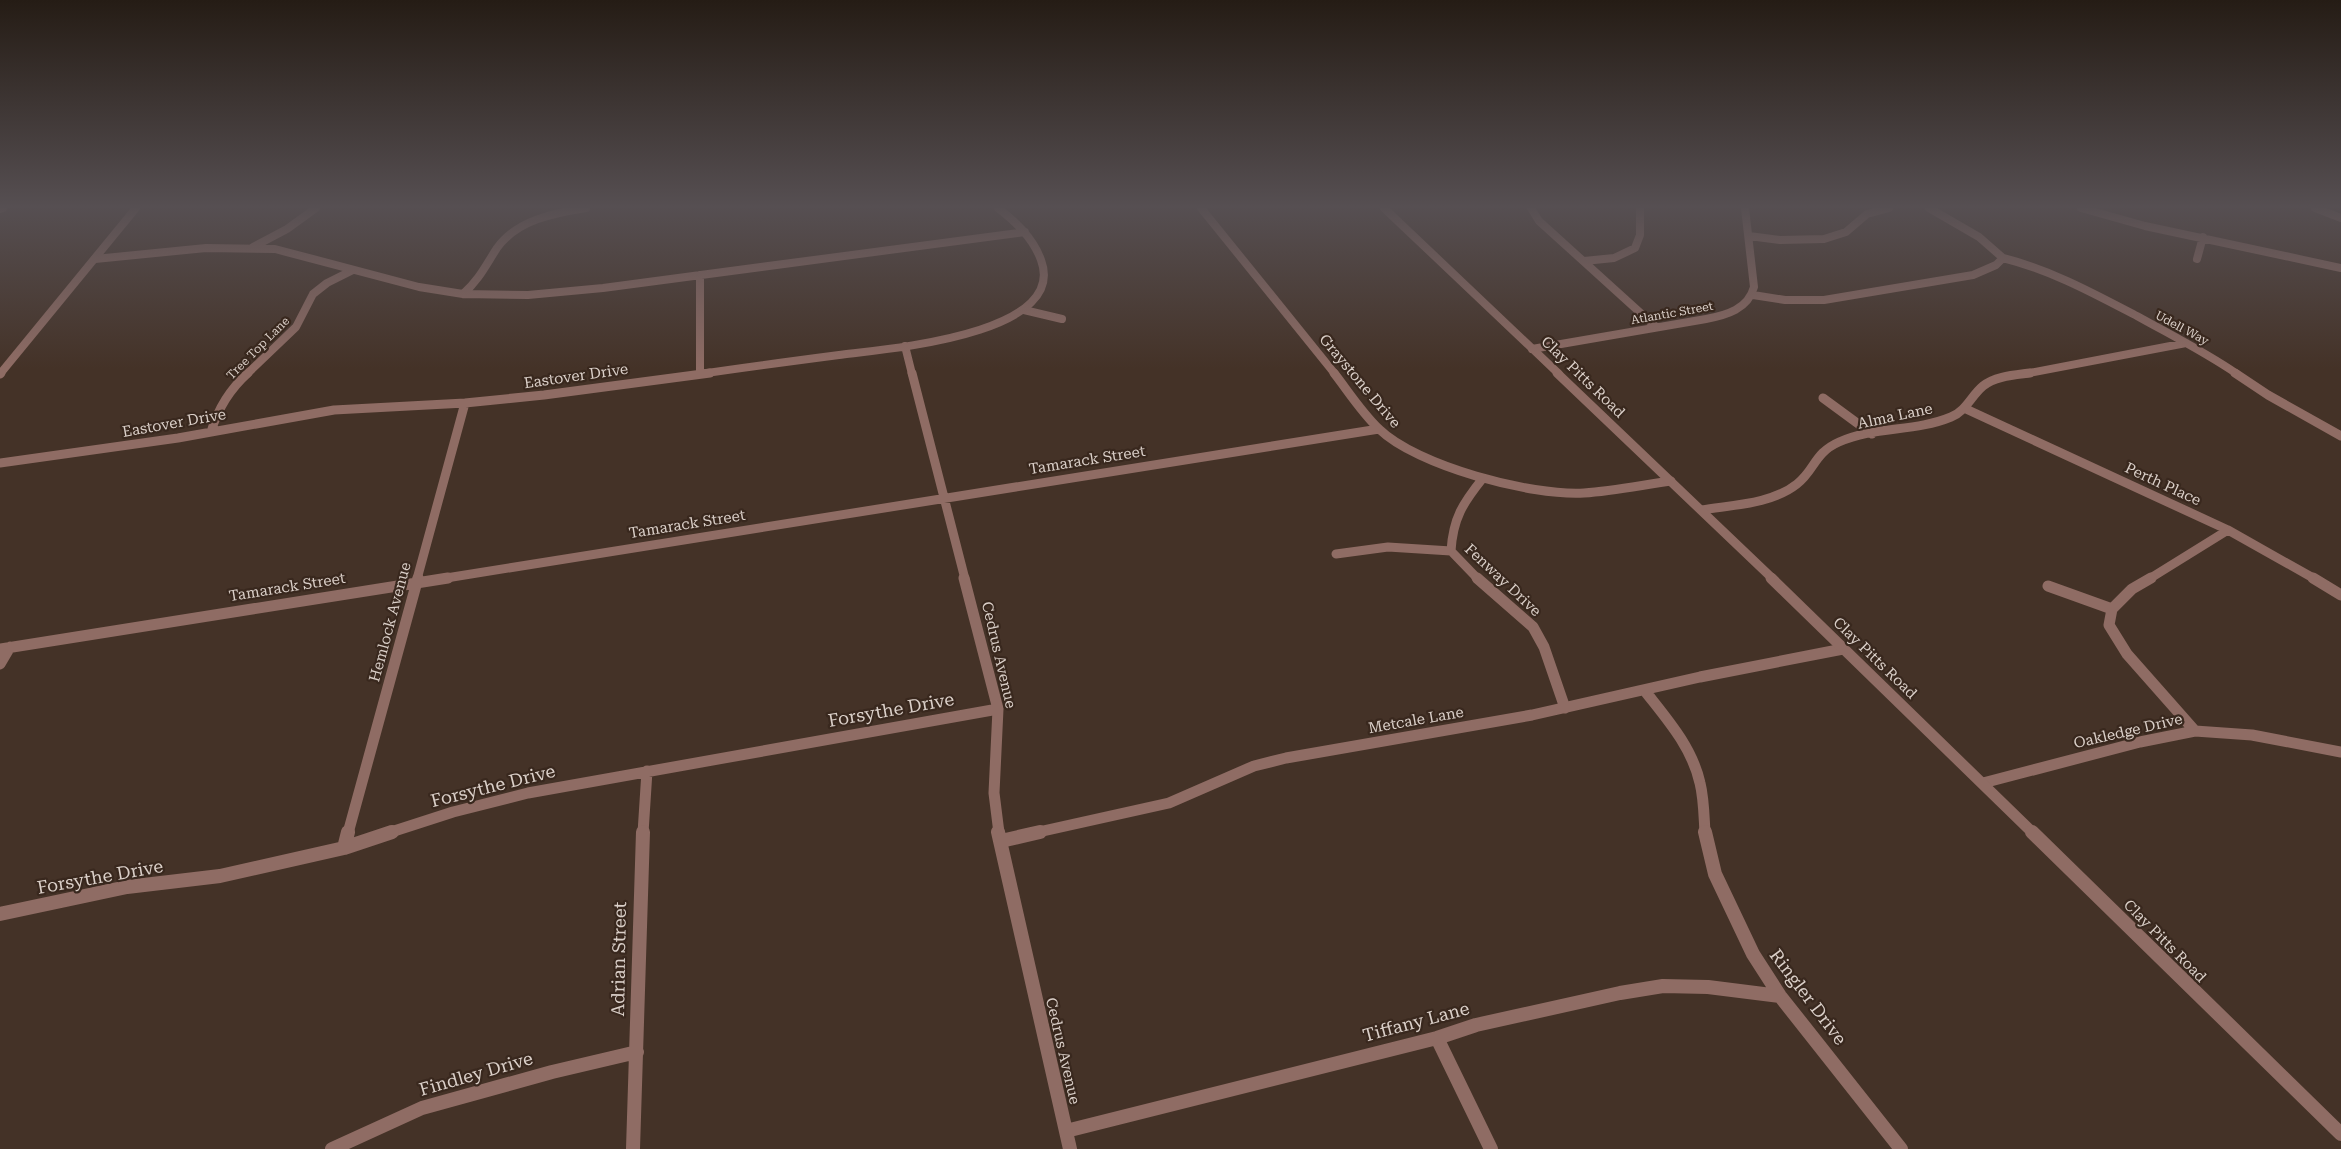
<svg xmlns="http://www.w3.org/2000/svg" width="2341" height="1149" font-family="'Roboto Serif',serif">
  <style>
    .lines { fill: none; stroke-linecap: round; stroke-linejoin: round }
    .minor-far3 { stroke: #8f6c64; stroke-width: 8 }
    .minor-far2 { stroke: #8f6c64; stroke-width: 9 }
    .minor-far1 { stroke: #8f6c64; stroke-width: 11 }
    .minor { stroke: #8f6c64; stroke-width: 14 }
    .tertiary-far3 { stroke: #8f6c64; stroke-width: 8 }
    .tertiary-far2 { stroke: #8f6c64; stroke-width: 9 }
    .tertiary-far1 { stroke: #8f6c64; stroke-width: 11 }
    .tertiary { stroke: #8f6c64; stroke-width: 14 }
    .labels { text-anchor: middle; stroke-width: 4.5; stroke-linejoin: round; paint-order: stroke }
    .far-street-label { font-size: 12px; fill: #dacfc8; stroke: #39281e }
    .street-label { font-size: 15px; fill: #dacfc8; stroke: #39281e }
    .near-street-label { font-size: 18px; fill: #dacfc8; stroke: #39281e }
  </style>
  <rect width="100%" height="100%" fill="#443227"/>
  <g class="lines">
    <path class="minor-far3" d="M1201,208L1335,374
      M1531,208L1539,221L1656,327
      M2081,208L2145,226L2341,268
      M2315,208L2341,218
      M0,209L3,208
      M1749,236L1780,240L1824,239L1846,232L1867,214L1889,208
      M253,247L287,229L316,208
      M2003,258C2051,270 2093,293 2137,316C2171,335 2205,352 2237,374
      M95,259L206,248L275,249L419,287L463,294L528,295L603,288L1025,232
      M2197,259L2203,237
      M1584,261L1614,258L1635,248L1640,235V208
      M700,275V373
      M463,294C479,280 486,265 497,248C517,220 554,213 586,208
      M1753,295L1785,300H1824L1973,275L1996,265L2003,258L1979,237L1929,208
      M1024,310L1062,319
      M905,346L912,374
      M1532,349L1706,319C1727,315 1748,309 1754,287L1745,208
      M247,374L296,327L313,294L327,283L353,270
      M700,374C747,367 793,361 839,355C885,349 1069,335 1041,260C1033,238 1016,222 998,208
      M2024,374L2186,343"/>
    <path class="minor-far2" d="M912,373L965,579
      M1334,373C1348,391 1362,413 1379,429C1417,466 1531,496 1584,493C1613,491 1642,485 1671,481
      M2235,373L2268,395L2341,436
      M1823,398L1872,434
      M1966,409L2228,530L2315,579
      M211,432C218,408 229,390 248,373
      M0,463L178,438L334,410L465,403L544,395L710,373
      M1702,510C1732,505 1772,504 1797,484C1815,470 1814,453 1839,442C1874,426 1915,432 1951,417C1966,411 1971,396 1983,386C1995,376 2015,375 2030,373
      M1336,554L1388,547L1451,551
      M417,579L465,403
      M440,579L1379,429
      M1478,579L1451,551C1453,518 1463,503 1483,478
      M2149,579L2228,530"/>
    <path class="minor-far1" d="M964,578L998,709L994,793L999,833
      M1477,578L1533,627L1544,647L1565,708
      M2151,578L2132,589L2112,609L2109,625L2127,654L2195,731
      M2313,578L2341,595
      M2048,586L2112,609
      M0,649L448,578
      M0,664L10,647
      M1645,691C1667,719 1692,747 1700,783C1704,799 1704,817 1705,833
      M1983,783L2140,742L2195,731L2252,735L2341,752
      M348,833L418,578
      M388,833L453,812L528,793L998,709
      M643,833L647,771
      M1034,833L1169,803L1254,766L1286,758L1532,715L1700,677L1843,649"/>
    <path class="minor" d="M998,832L1070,1149
      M1705,832L1715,874L1753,954L1780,996L1901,1149
      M1001,841L1040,832
      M344,848L348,832
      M0,914L127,887L220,876L344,848L392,832
      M1437,1038L1491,1149
      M1066,1131L1437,1038L1476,1025L1620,993L1663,986L1708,987L1780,996
      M332,1149L422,1108L552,1072L637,1052
      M633,1149L643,832"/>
    <path class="tertiary-far3" d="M1384,208L1559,374
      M0,374L136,208"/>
    <path class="tertiary-far2" d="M1557,373L1773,579
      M0,374L1,373"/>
    <path class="tertiary-far1" d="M1771,578L2033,833"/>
    <path class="tertiary" d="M2032,832L2341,1134"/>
  </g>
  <linearGradient id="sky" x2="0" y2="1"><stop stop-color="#251c15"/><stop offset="0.56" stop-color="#564f52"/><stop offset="1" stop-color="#564f52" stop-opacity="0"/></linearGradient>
  <rect width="2341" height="369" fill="url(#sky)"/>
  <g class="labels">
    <g class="far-street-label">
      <text transform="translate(1672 313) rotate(-10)" y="4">Atlantic Street</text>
      <text transform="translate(2182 328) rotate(28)" y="4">Udell Way</text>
      <text transform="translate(258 348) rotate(-45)" y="4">Tree Top Lane</text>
    </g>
    <g class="street-label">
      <text transform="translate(576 376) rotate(-8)" y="5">Eastover Drive</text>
      <text transform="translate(1583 377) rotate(44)" y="5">Clay Pitts Road</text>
      <text transform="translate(1360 381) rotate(50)" y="5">Graystone Drive</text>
      <text transform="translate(1895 416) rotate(-12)" y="5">Alma Lane</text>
      <text transform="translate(174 423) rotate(-10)" y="5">Eastover Drive</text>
      <text transform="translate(1087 460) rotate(-9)" y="5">Tamarack Street</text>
      <text transform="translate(2163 484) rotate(25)" y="5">Perth Place</text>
      <text transform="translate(687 524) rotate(-9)" y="5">Tamarack Street</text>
      <text transform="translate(1503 580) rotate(43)" y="5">Fenway Drive</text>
      <text transform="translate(287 587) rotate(-9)" y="5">Tamarack Street</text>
      <text transform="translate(390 622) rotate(-75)" y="5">Hemlock Avenue</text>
      <text transform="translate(999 655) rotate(77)" y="5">Cedrus Avenue</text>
      <text transform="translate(1875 658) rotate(44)" y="5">Clay Pitts Road</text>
      <text transform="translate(1416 720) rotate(-10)" y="5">Metcale Lane</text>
      <text transform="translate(2128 731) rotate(-13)" y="5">Oakledge Drive</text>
      <text transform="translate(2165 941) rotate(45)" y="5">Clay Pitts Road</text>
      <text transform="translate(1063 1051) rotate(77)" y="5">Cedrus Avenue</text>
    </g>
    <g class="near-street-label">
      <text transform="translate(891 710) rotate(-10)" y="6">Forsythe Drive</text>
      <text transform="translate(493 786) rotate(-14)" y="6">Forsythe Drive</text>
      <text transform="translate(100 877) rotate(-10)" y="6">Forsythe Drive</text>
      <text transform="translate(619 959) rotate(-89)" y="6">Adrian Street</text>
      <text transform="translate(1808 997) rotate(53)" y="6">Ringler Drive</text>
      <text transform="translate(1416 1022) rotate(-15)" y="6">Tiffany Lane</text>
      <text transform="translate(476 1074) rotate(-16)" y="6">Findley Drive</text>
    </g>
  </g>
</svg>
